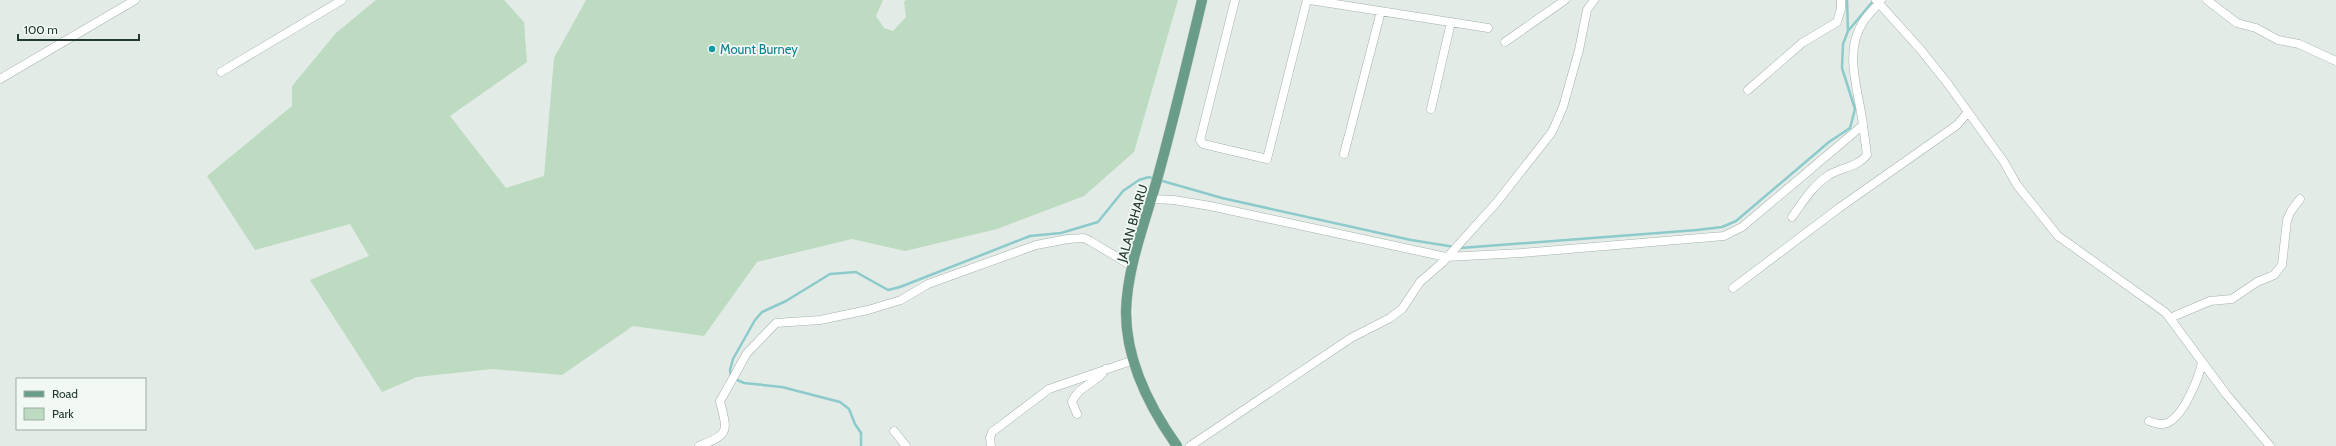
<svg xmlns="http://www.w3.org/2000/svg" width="2336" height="446" font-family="Cabin,sans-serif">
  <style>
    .green { fill: #bcdbc0 }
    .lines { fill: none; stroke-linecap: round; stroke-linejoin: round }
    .stream { stroke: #8dcacc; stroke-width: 2.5 }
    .minor-casing { stroke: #a5b2ac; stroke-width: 9 }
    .major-casing { stroke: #c1c8c5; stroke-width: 11 }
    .minor { stroke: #fff; stroke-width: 8 }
    .major { stroke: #699d89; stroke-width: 10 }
    .culture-dot { fill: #0f9aa8; stroke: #f2f8f4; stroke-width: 1.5 }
    .labels { text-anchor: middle; stroke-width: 3.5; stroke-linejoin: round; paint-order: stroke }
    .culture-label { font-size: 13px; fill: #0d838f; stroke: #f2f8f4; text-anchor: start }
    .street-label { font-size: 13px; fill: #233a31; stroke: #f2f8f4 }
  </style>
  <rect width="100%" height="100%" fill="#e2ebe6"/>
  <path class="green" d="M376,0H504L524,22L527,62L450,116L506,188L544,176L554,58L586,0H883L876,16L884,28L893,31L906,17L904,2L906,0H1178L1134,152L1084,196L997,229L905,251L852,239L757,262L704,336L633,326L562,375L492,369L417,377L382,392L310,280L369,256L350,224L255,250L207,176L292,106V86L336,33Z"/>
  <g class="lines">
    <path class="stream" d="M1847,0L1848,31
      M1159,180L1222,198L1411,240L1455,247
      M1460,248L1697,230L1722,227L1736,221L1829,142L1850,128L1855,109L1842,68L1843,44L1848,31L1874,0
      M731,376L730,370L733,359L755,320L762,312L786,301L830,274L856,272L888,290L900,287L1030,236L1061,233L1098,222L1123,191L1139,180L1149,177L1154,179
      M735,379L744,383L782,387L840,402L849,409L855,424L861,433V446"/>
    <defs>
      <path id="minor" d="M1235,0L1200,140L1203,144L1267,159L1307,0
        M1310,0L1488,28
        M1876,0L1921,50L1948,84L2004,162L2017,185L2058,236L2166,313L2226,394L2270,446
        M2207,0L2237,23L2256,28L2278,40L2299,44L2336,61
        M1505,42L1565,0
        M221,72L342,0
        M0,79L135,0
        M1748,90L1802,43L1837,22L1841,9V0
        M1431,109L1451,22
        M1344,154L1381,11
        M1152,199L1174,200L1210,206L1446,257L1522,253L1724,236L1742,227L1863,125C1859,91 1843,53 1863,22C1868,14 1876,7 1881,0
        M1792,217C1803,202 1813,185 1829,175C1843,167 1857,167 1867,155L1863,125
        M1733,288L1839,208L1957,125L1968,112
        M2170,318L2210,301L2232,299L2257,282L2274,275L2282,265L2287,220L2291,211L2300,199
        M1077,414L1072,402C1078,386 1097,383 1106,369
        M2149,421C2155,423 2161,426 2167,423C2183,417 2199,378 2202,362
        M894,431L906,446
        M699,446C731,434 727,431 720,401L723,396L747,353L776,323L820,320L868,310L901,300L928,284L1036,245L1068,239L1084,238L1090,241L1132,266
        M991,446L990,438L992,432L1049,389L1134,360
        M1190,446L1351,338L1390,318L1402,309L1420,282L1443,262L1497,202L1552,132L1563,107L1579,50L1587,10L1594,0"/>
      <path id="major" d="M1177,446C1150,408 1126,360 1126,312C1127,266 1146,220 1158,176C1174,118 1188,59 1202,0"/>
    </defs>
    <use href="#minor" class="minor-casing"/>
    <use href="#major" class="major-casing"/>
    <use href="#minor" class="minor"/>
    <use href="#major" class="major"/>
  </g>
  <circle class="culture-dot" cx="712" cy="49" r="4"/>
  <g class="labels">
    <g class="culture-label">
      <text x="720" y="54">Mount Burney</text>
    </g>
    <g class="street-label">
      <text transform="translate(1132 223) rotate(-74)" y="5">JALAN BHARU</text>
    </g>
  </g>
  <rect x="16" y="378" width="130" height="52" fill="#f2f8f4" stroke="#9faca6"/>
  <rect x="24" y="391" width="20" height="6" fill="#699d89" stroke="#9faca6"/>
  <text x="52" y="398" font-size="12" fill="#233a31">Road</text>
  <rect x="24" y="408" width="20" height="12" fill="#bcdbc0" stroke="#9faca6"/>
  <text x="52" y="418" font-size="12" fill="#233a31">Park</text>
  <path d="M18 34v6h121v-6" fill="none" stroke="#233a31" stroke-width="2"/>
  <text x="24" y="34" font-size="12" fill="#233a31" stroke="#f2f8f4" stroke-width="3" paint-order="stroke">100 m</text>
</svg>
